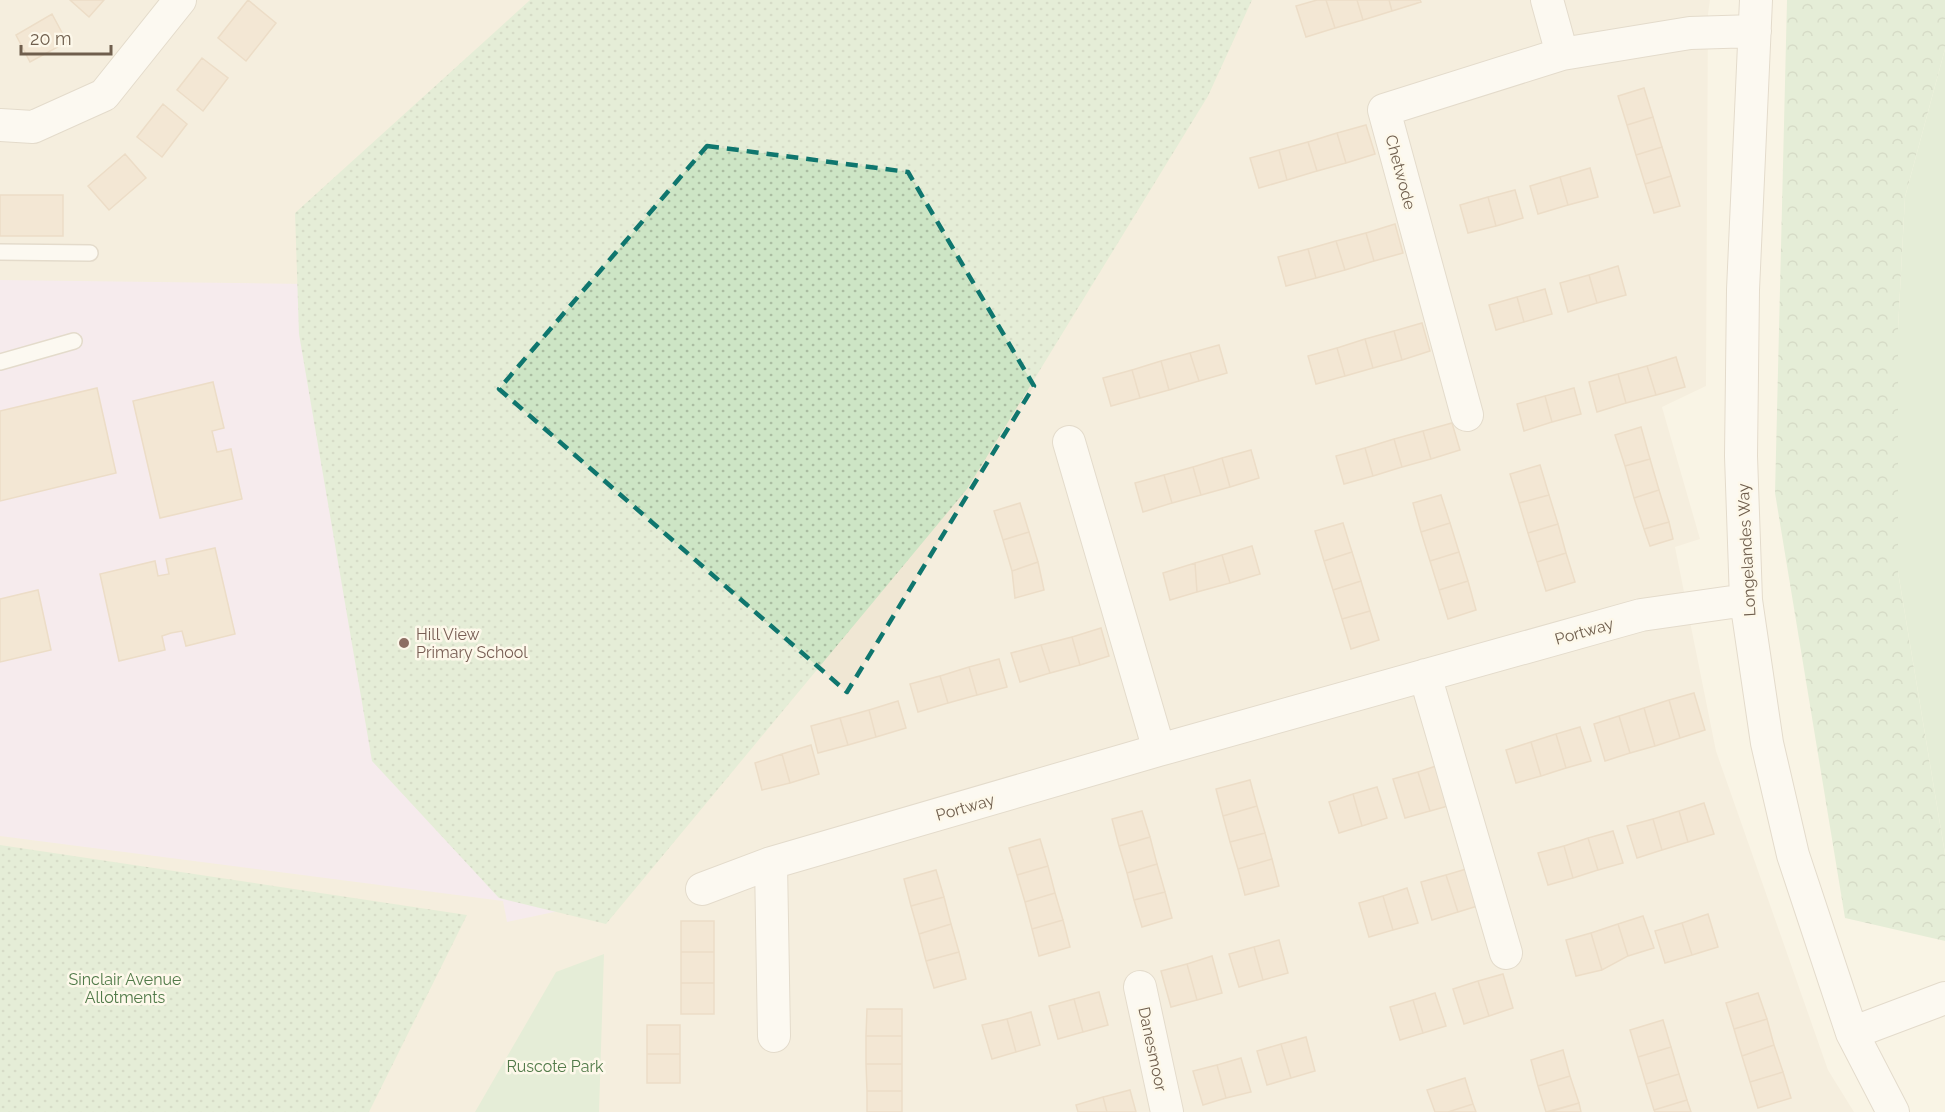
<svg xmlns="http://www.w3.org/2000/svg" width="1945" height="1112" font-family="Raleway,sans-serif">
  <style>
    .residential { fill: #f0e7d4 }
    .education { fill: #f1e1f6 }
    .grass { fill: url(#grass-dots) }
    .forest { fill: url(#forest-crowns) }
    .park { fill: #cde5c5 }
    .building { fill: #ecd7bf; stroke: #dcc0a2; stroke-width: 1.5 }
    .lines { fill: none; stroke-linecap: round; stroke-linejoin: round }
    .lane-casing { stroke: #c9bdac; stroke-width: 18 }
    .street-casing { stroke: #c9bdac; stroke-width: 34 }
    .lane { stroke: #fff; stroke-width: 15 }
    .street { stroke: #fff; stroke-width: 32 }
    .marked { fill: none; stroke: #0f766e; stroke-width: 4.5; stroke-dasharray: 12 8; stroke-linejoin: round }
    .education-dot { fill: #8d6e63; stroke: #fdf8ea; stroke-width: 2 }
    .labels { text-anchor: middle; stroke-width: 5; stroke-linejoin: round; paint-order: stroke }
    .street-label { font-size: 16px; fill: #6f5e4d; stroke: #fdf8ea }
    .education-label { font-size: 16px; fill: #785e54; stroke: #fdf8ea; text-anchor: start }
    .park-label { font-size: 16px; fill: #517a49; stroke: #fdf8ea }
  </style>
  <defs>
    <pattern id="grass-dots" width="8" height="8" patternUnits="userSpaceOnUse" patternTransform="scale(1.5)"><rect width="8" height="8" fill="#cde5c5"/><path d="M2 2h.1M6 6h.1" fill="none" stroke="#abbda2" stroke-width="1.8" stroke-linecap="round"/></pattern>
    <pattern id="forest-crowns" width="20" height="18" patternUnits="userSpaceOnUse" patternTransform="scale(1.5)"><rect width="20" height="18" fill="#cde5c5"/><path d="M2 6a3 3 0 1 1 6 0M12 15a3 3 0 1 1 6 0" fill="none" stroke="#abbda2"/></pattern>
  </defs>
  <rect width="100%" height="100%" fill="#f9f4e5"/>
  <path class="residential" d="M0,0H1710L1708,14L1706,386L1662,407L1700,539L1675,547L1716,751L1828,1070L1854,1112H0Z"/>
  <path class="education" d="M0,280L1065,294L573,908L507,922L503,901L0,836Z"/>
  <path class="grass" d="M530,0H1252L1208,96L967,489L606,924L499,898L372,761L299,334L295,213Z
    M0,845L467,915L369,1112H0Z"/>
  <path class="forest" d="M1787,0H1945V49L1905,197L1898,329V572L1945,854V941L1845,918L1775,493Z"/>
  <path class="park" d="M1945,49V854L1898,572V329L1905,197Z
    M604,954L599,1112H475L556,972Z"/>
  <path class="building" d="M70,0H104L89,17Z
    M248,0L276,23L246,61L218,38Z
    M1317,0H1326L1335,28L1306,37L1296,6Z
    M1326,0H1357L1363,20L1335,28Z
    M1357,0H1389L1392,11L1363,20Z
    M1389,0H1420L1421,2L1392,11Z
    M52,14L67,42L30,62L16,35Z
    M202,58L228,78L203,111L177,90Z
    M1644,88L1653,117L1627,125L1618,96Z
    M163,104L187,124L162,157L137,137Z
    M1653,117L1662,147L1636,155L1627,125Z
    M1366,125L1375,154L1346,163L1337,133Z
    M1337,133L1346,163L1317,171L1308,142Z
    M1308,142L1317,171L1287,180L1279,150Z
    M1662,147L1671,176L1645,184L1636,155Z
    M1279,150L1287,180L1259,188L1250,158Z
    M125,154L146,178L109,210L88,186Z
    M1590,168L1598,197L1568,205L1560,177Z
    M1671,176L1680,206L1654,213L1645,184Z
    M1560,177L1568,205L1538,214L1530,186Z
    M1515,190L1523,218L1496,226L1488,197Z
    M0,195H63V236H0Z
    M1488,197L1496,226L1468,233L1460,205Z
    M1395,224L1403,253L1374,261L1366,233Z
    M1366,233L1374,261L1345,270L1336,241Z
    M1336,241L1345,270L1316,278L1308,249Z
    M1308,249L1316,278L1286,286L1278,257Z
    M1618,266L1626,295L1597,303L1589,275Z
    M1589,275L1597,303L1568,312L1560,283Z
    M1545,289L1552,314L1524,322L1517,297Z
    M1517,297L1524,322L1496,330L1489,305Z
    M1422,323L1430,351L1402,360L1394,331Z
    M1394,331L1402,360L1373,368L1365,339Z
    M1365,339L1373,368L1345,376L1337,348Z
    M1219,345L1227,373L1199,381L1190,353Z
    M1337,348L1345,376L1316,384L1308,356Z
    M1190,353L1199,381L1169,390L1161,361Z
    M1676,357L1685,387L1656,395L1647,366Z
    M1161,361L1169,390L1140,398L1132,370Z
    M1647,366L1656,395L1626,403L1618,374Z
    M1132,370L1140,398L1111,406L1103,378Z
    M1618,374L1626,403L1597,412L1589,382Z
    M213,382L224,428L212,431L217,452L231,449L242,499L160,518L133,401Z
    M97,388L116,473L0,501V411Z
    M1574,388L1581,414L1552,422L1545,396Z
    M1545,396L1552,422L1524,431L1517,404Z
    M1452,423L1460,450L1431,459L1423,431Z
    M1641,427L1650,459L1625,466L1615,435Z
    M1423,431L1431,459L1402,467L1394,439Z
    M1394,439L1402,467L1373,476L1365,448Z
    M1365,448L1373,476L1344,484L1336,456Z
    M1251,450L1259,478L1230,487L1222,458Z
    M1222,458L1230,487L1201,495L1193,467Z
    M1650,459L1659,490L1634,498L1625,466Z
    M1540,465L1549,495L1519,503L1510,474Z
    M1193,467L1201,495L1172,503L1164,475Z
    M1164,475L1172,503L1143,512L1135,483Z
    M1659,490L1669,522L1644,529L1634,498Z
    M1441,495L1450,523L1421,532L1413,503Z
    M1549,495L1558,524L1528,533L1519,503Z
    M1020,503L1029,532L1003,540L994,511Z
    M1669,522L1673,539L1650,546L1644,529Z
    M1343,523L1352,552L1324,561L1315,531Z
    M1450,523L1459,552L1430,561L1421,532Z
    M1558,524L1566,553L1537,562L1528,533Z
    M1029,532L1038,562L1012,571L1003,540Z
    M1252,546L1260,574L1230,583L1222,555Z
    M215,548L235,634L186,646L182,631L171,633L162,636L165,650L119,661L100,574L155,561L158,576L169,574L166,559Z
    M1352,552L1361,581L1333,590L1324,561Z
    M1459,552L1468,581L1439,590L1430,561Z
    M1566,553L1575,582L1546,591L1537,562Z
    M1222,555L1230,583L1197,592L1195,563Z
    M1038,562L1044,590L1015,598L1012,571Z
    M1195,563L1197,592L1170,600L1163,573Z
    M1361,581L1370,611L1342,619L1333,590Z
    M1468,581L1476,610L1448,619L1439,590Z
    M38,590L51,650L0,662V599Z
    M1370,611L1379,640L1351,649L1342,619Z
    M1101,628L1109,656L1080,665L1072,637Z
    M1072,637L1080,665L1050,673L1041,645Z
    M1041,645L1050,673L1020,682L1011,653Z
    M999,659L1007,687L977,695L969,667Z
    M969,667L977,695L948,703L940,676Z
    M940,676L948,703L918,712L910,684Z
    M1694,693L1705,730L1680,738L1669,700Z
    M1669,700L1680,738L1655,746L1644,708Z
    M898,701L906,728L876,737L869,710Z
    M1644,708L1655,746L1630,753L1619,716Z
    M869,710L876,737L848,745L840,718Z
    M1619,716L1630,753L1605,761L1594,724Z
    M840,718L848,745L818,753L811,726Z
    M1580,727L1591,761L1566,768L1556,734Z
    M1556,734L1566,768L1541,776L1531,742Z
    M1531,742L1541,776L1516,783L1506,750Z
    M811,745L819,774L790,783L782,754Z
    M782,754L790,783L762,790L755,763Z
    M1442,764L1455,804L1430,811L1418,772Z
    M1418,772L1430,811L1405,818L1393,779Z
    M1250,780L1257,806L1223,816L1216,789Z
    M1377,787L1387,818L1362,826L1353,794Z
    M1353,794L1362,826L1339,833L1329,802Z
    M1704,803L1714,834L1688,842L1679,811Z
    M1257,806L1265,833L1230,842L1223,816Z
    M1142,811L1150,837L1119,846L1112,819Z
    M1679,811L1688,842L1662,850L1653,819Z
    M1653,819L1662,850L1637,858L1627,826Z
    M1613,831L1623,863L1598,870L1588,838Z
    M1265,833L1272,859L1238,869L1230,842Z
    M1150,837L1157,864L1127,873L1119,846Z
    M1588,838L1598,870L1573,878L1564,846Z
    M1040,839L1048,866L1017,875L1009,848Z
    M1564,846L1573,878L1548,885L1538,853Z
    M1272,859L1279,886L1245,895L1238,869Z
    M1157,864L1165,892L1134,900L1127,873Z
    M1048,866L1055,893L1025,902L1017,875Z
    M1473,867L1484,904L1458,912L1446,875Z
    M936,870L944,897L911,906L904,879Z
    M1446,875L1458,912L1432,920L1421,882Z
    M1407,888L1418,923L1393,930L1383,896Z
    M1165,892L1172,918L1142,927L1134,900Z
    M1055,893L1063,920L1032,929L1025,902Z
    M1383,896L1393,930L1369,937L1359,903Z
    M944,897L951,924L919,934L911,906Z
    M1708,914L1718,947L1692,955L1682,923Z
    M1643,916L1654,948L1628,956L1618,924Z
    M1063,920L1070,947L1039,956L1032,929Z
    M681,921H714V952H681Z
    M1682,923L1692,955L1665,963L1655,931Z
    M951,924L959,952L926,961L919,934Z
    M1618,924L1628,956L1602,970L1591,933Z
    M1591,933L1602,970L1576,976L1566,940Z
    M1279,940L1288,973L1263,980L1254,947Z
    M1254,947L1263,980L1239,987L1229,954Z
    M681,952H714V983H681Z
    M959,952L966,979L934,988L926,961Z
    M1212,956L1222,993L1197,1000L1187,964Z
    M1187,964L1197,1000L1171,1007L1161,971Z
    M1503,974L1513,1008L1489,1016L1478,981Z
    M1478,981L1489,1016L1464,1024L1453,989Z
    M681,983H714V1014H681Z
    M1099,992L1108,1025L1083,1032L1074,999Z
    M1435,993L1446,1026L1423,1033L1413,1000Z
    M1758,993L1767,1019L1734,1029L1726,1003Z
    M1074,999L1083,1032L1058,1039L1049,1006Z
    M1413,1000L1423,1033L1400,1040L1390,1007Z
    M867,1009H902V1036H866Z
    M1031,1012L1040,1045L1016,1052L1007,1019Z
    M1007,1019L1016,1052L992,1059L982,1025Z
    M1767,1019L1774,1045L1742,1056L1734,1029Z
    M1663,1020L1671,1047L1638,1057L1630,1030Z
    M647,1025H680V1054H647Z
    M866,1036H902V1064H866Z
    M1306,1037L1315,1071L1291,1078L1281,1044Z
    M1281,1044L1291,1078L1267,1085L1257,1051Z
    M1774,1045L1783,1072L1750,1082L1742,1056Z
    M1671,1047L1679,1074L1646,1084L1638,1057Z
    M1563,1050L1570,1076L1538,1086L1531,1060Z
    M647,1054H680V1083H647Z
    M1241,1058L1251,1092L1226,1098L1217,1065Z
    M866,1064H902V1091H867Z
    M1217,1065L1226,1098L1203,1105L1193,1071Z
    M1783,1072L1791,1098L1758,1108L1750,1082Z
    M1679,1074L1687,1100L1654,1110L1646,1084Z
    M1570,1076L1579,1103L1546,1112L1538,1086Z
    M1465,1078L1473,1104L1448,1112H1435L1427,1090Z
    M1130,1090L1136,1112H1107L1103,1097Z
    M867,1091H902V1112H867Z
    M1103,1097L1107,1112H1078L1076,1105Z
    M1687,1100L1691,1112H1655L1654,1110Z
    M1579,1103L1581,1112H1549Z
    M1473,1104L1476,1112H1448Z"/>
  <g class="lines">
    <defs>
      <path id="lane" d="M0,252L90,253
        M0,362L74,341"/>
      <path id="street" d="M1547,0L1562,54
        M1756,0L1743,290L1741,456L1746,600L1767,743L1793,855L1852,1033L1893,1112
        M0,125L33,127L104,95L180,0
        M1467,415L1384,110L1562,54L1690,33L1755,31
        M1069,442L1159,750
        M1425,675L1506,953
        M771,863L774,1036
        M702,889L771,863L1159,750L1641,615L1746,600
        M1140,987L1167,1112
        M1852,1033L1945,998"/>
    </defs>
    <use href="#lane" class="lane-casing"/>
    <use href="#street" class="street-casing"/>
    <use href="#lane" class="lane"/>
    <use href="#street" class="street"/>
  </g>
  <path d="M0 0H1945V1112H0ZM707,146L908,172L1034,386L847,692L499,389Z" fill="#f9f4e5" fill-opacity=".55" fill-rule="evenodd"/>
  <path class="marked" d="M707,146L908,172L1034,386L847,692L499,389Z"/>
  <circle class="education-dot" cx="404" cy="643" r="6"/>
  <g class="labels">
    <g class="street-label">
      <text transform="translate(1401 172) rotate(75)" y="6">Chetwode</text>
      <text transform="translate(1746 550) rotate(-93)" y="6">Longelandes Way</text>
      <text transform="translate(1584 631) rotate(-16)" y="6">Portway</text>
      <text transform="translate(965 807) rotate(-16)" y="6">Portway</text>
      <text transform="translate(1153 1049) rotate(78)" y="6">Danesmoor</text>
    </g>
    <g class="education-label">
      <text x="416" y="640">Hill View<tspan x="416" dy="18">Primary School</tspan></text>
    </g>
    <g class="park-label">
      <text x="125" y="985">Sinclair Avenue<tspan x="125" dy="18">Allotments</tspan></text>
      <text x="555" y="1072">Ruscote Park</text>
    </g>
  </g>
  <path d="M21 45v9h90v-9" fill="none" stroke="#6f5e4d" stroke-width="3"/>
  <text x="30" y="45" font-size="18" fill="#6f5e4d" stroke="#fdf8ea" stroke-width="4.5" paint-order="stroke">20 m</text>
</svg>
